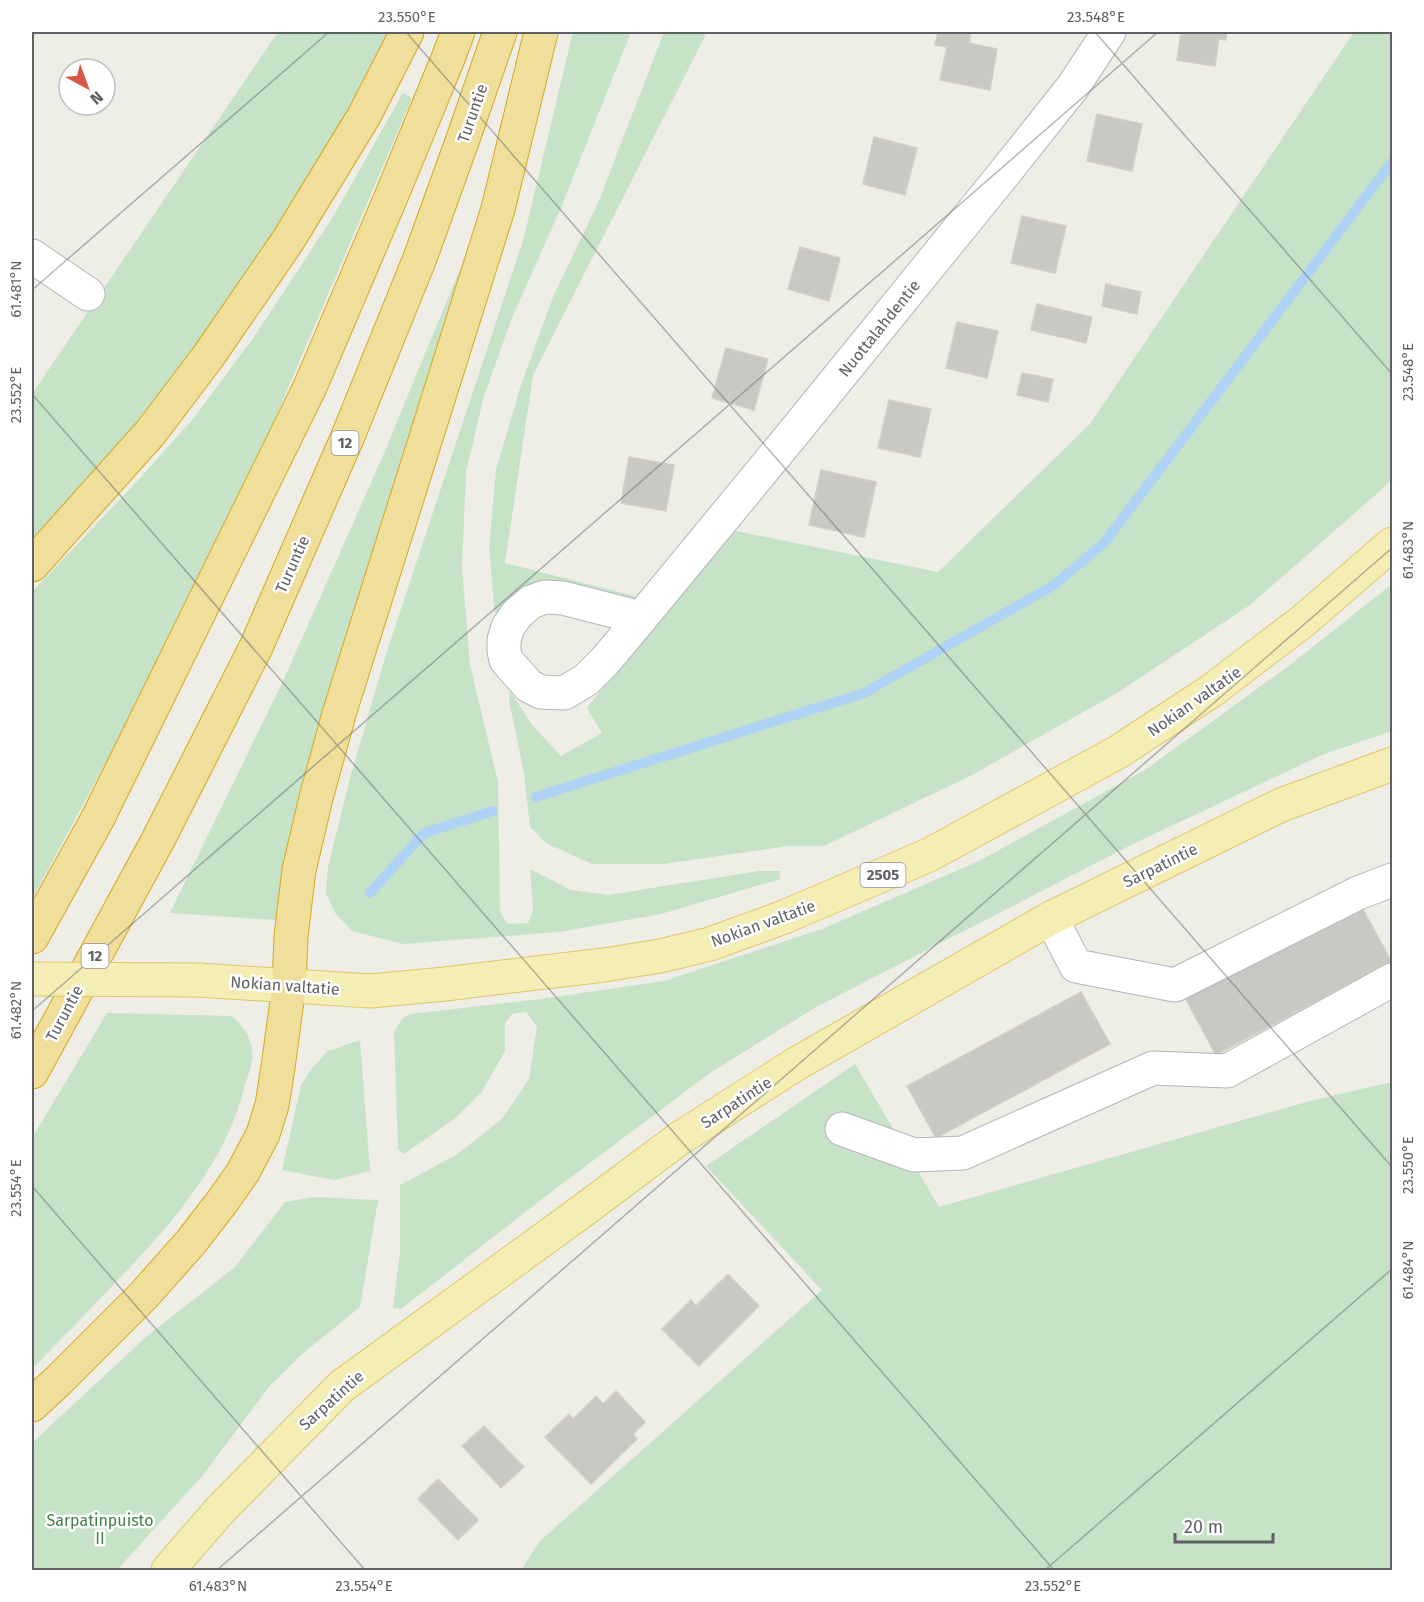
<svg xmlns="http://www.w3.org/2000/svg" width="1424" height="1602" font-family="'Fira Sans',sans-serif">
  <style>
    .green { fill: #c6e2c7 }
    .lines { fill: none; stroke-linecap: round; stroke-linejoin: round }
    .stream { stroke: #afd3f5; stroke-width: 10 }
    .building { fill: #cac8c3; stroke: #d2cfc5; stroke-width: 1.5 }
    .minor-casing { stroke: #b3b5b9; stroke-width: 35 }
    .major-casing { stroke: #e1c66c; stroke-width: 35 }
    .highway-casing { stroke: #d9a71b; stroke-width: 35 }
    .minor { stroke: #fff; stroke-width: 33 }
    .major { stroke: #f5eeb4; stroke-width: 33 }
    .highway { stroke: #f0df9b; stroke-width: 33 }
    .major-bridge-casing { stroke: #e1c66c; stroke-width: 35; stroke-linecap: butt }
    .major-bridge { stroke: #f5eeb4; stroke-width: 33 }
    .ticks { fill: none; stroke: #5e6065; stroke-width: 1.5; stroke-opacity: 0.45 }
    .labels { text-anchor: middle; stroke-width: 5; stroke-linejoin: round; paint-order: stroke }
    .shield { fill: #fff; stroke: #8e9093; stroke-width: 1.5 }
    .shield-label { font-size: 15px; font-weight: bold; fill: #5e6065 }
    .street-label { font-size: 16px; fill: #5e6065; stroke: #fff }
    .park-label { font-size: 16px; fill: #408146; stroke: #fff }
    .neatline { fill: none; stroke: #5e6065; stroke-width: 2 }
    .ticks-label { font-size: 15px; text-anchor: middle; fill: #5e6065 }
  </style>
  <rect width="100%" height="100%" fill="#eeede6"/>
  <path class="green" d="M278,32H396L356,109L197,354L32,543V394Z
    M573,32H631L560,210L512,318L484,396L466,472L462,567L470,665L498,782L500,912L508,924L528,923L533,910L530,869L571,890L608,895L759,871H780V879L661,914L559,932L403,944L352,931L335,913L326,893L328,867L350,778L387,651L523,241Z
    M664,32H707L533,375L505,563L642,598L635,605L518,595L495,614L489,548L496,470L521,385L553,297L598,203Z
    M1354,32H1392V479L1381,490L1250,605L1117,693L972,775L824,846H789L663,864H592L546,843L530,827L524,773L509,700L510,691L532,725L561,756L602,733L587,708L726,529L938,572L1090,424Z
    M403,93L412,98L268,435L130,718L32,899V592L141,477L193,419L254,337L333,217Z
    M486,206L309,784L276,920L170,913L283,681L382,458Z
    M1392,584V731L1324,754L1133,844L816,1007L710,1073L546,1196L401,1309L393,1308L400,1252V1185L456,1155L502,1119L529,1079L537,1027L526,1012L512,1014L505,1023V1051L481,1093L454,1119L404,1154L398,1149L394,1032L402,1019L411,1014L541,999L664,981L822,929L979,861L1145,770L1290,665Z
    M107,1013L232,1016C242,1025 250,1035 252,1050C254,1060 248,1075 245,1085C226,1164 169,1227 114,1284C87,1313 59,1341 32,1369V1138Z
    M360,1040L370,1171L334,1180L282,1170L301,1085L313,1067L328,1051Z
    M855,1064L939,1207L1310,1101L1392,1082V1570H521L539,1542L822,1290L706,1166Z
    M314,1197L378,1200L360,1307L301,1355L268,1388L203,1475L117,1570H32V1443L146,1337L235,1267L285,1202Z"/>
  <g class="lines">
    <path class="stream" d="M536,797L864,693L1054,585L1104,543L1392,162
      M370,893L424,833L493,811"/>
  </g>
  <path class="building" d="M938,32H971L969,43L997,49L990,90L940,80L947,47L935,45Z
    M1181,32H1227L1226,40L1219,39L1215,66L1177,60Z
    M1097,114L1142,124L1132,171L1087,161Z
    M874,137L917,148L905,195L863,184Z
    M1022,216L1066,226L1055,273L1011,263Z
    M800,247L840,258L829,301L788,289Z
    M1106,284L1141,292L1137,314L1102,306Z
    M1037,304L1092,317L1086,343L1031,330Z
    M957,322L998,331L987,378L946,368Z
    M726,348L768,359L754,410L712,398Z
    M1022,373L1053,379L1048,402L1017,395Z
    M889,400L931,409L920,457L878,448Z
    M629,457L674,465L666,511L621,503Z
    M821,470L876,482L864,537L809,525Z
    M1358,900L1391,961L1216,1055L1183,994Z
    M1081,992L1110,1044L936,1138L907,1086Z
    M728,1274L759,1306L699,1366L662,1329L691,1300L696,1306Z
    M616,1391L645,1422L633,1434L637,1439L591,1484L545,1437L569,1414L573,1419L596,1396L603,1404Z
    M484,1426L524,1467L501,1488L462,1446Z
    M438,1479L478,1520L458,1540L418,1499Z"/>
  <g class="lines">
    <defs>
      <path id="minor" d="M32,256L88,294
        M641,618L563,598L545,597L531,602L517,614L508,627L504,640V651L506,660L529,686L541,692L564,693L586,680L605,661L641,618L800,425L1002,176L1072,88L1109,32
        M1051,918L1076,966L1175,985L1358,893L1392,880
        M842,1129L914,1155L963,1153L1153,1068L1227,1071L1392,980"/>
      <path id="major" d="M199,980L370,991L445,984L604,965L660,956L710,944L784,917L929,855L1118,752L1211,691L1303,621L1392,544
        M168,1570L221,1509L342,1386L585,1209L680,1138L796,1064L1051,918L1281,805L1392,764"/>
      <path id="highway" d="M32,565L151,432L207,358L287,242L364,116L407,32
        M32,937L98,818L310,387L391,197L447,61L458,32
        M32,1072L158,840L256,647L348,436L420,258L464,136L500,32
        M32,1405L60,1379L144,1295L191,1242L222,1202L243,1172L263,1134L272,1105L278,1067L289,986L291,936L299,870L316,798L339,714L498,209L541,32"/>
    </defs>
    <use href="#minor" class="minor-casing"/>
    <use href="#major" class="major-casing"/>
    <use href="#highway" class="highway-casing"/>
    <use href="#minor" class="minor"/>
    <use href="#major" class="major"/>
    <use href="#highway" class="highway"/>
    <defs>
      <path id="major-bridge" d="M32,979L199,980"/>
    </defs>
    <use href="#major-bridge" class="major-bridge-casing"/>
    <use href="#major-bridge" class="major-bridge"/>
  </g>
  <path class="ticks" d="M406,32L1392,1167M1095,32L1392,374M32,290L329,32M32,394L1054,1570M32,1011L1158,32M32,1186L365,1570M217,1570L1392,548M1045,1570L1392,1269"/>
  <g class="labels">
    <g class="shield">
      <rect x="331.5" y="431" width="27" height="24" rx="4.5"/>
      <rect x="860.5" y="863" width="45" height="24" rx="4.5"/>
      <rect x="81.5" y="944" width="27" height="24" rx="4.5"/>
    </g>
    <g class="shield-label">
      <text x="345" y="448">12</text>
      <text x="883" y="880">2505</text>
      <text x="95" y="961">12</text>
    </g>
    <g class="street-label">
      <text transform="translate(472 113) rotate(-71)" y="6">Turuntie</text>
      <text transform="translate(879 328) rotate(-51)" y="6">Nuottalahdentie</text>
      <text transform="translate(292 564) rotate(-66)" y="6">Turuntie</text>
      <text transform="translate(1194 701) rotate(-35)" y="6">Nokian valtatie</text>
      <text transform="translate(1160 865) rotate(-26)" y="6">Sarpatintie</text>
      <text transform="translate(763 923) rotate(-20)" y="6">Nokian valtatie</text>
      <text transform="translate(285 985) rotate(4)" y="6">Nokian valtatie</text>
      <text transform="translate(64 1013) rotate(-62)" y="6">Turuntie</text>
      <text transform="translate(736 1102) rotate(-33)" y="6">Sarpatintie</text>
      <text transform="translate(331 1400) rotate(-42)" y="6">Sarpatintie</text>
    </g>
    <g class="park-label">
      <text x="100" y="1526">Sarpatinpuisto<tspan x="100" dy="18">II</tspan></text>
    </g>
  </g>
  <rect width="1424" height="1602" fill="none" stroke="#ffffff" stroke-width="66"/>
  <g transform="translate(87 87) rotate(139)"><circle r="28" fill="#ffffff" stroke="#bfbfc1" stroke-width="1.5"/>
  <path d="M0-4.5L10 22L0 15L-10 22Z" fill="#d55845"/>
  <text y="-9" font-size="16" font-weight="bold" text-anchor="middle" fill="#5e6065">N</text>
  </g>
  <path d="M1175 1533v9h98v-9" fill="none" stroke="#5e6065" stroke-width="3"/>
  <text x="1184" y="1533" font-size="18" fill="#5e6065" stroke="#ffffff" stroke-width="4.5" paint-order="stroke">20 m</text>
  <rect x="33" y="33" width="1358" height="1536" class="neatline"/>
  <g class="ticks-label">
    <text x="407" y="22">23.550°E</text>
    <text x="1096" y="22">23.548°E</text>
    <text transform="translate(16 289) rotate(-90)" y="5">61.481°N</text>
    <text transform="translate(1408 372) rotate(-90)" y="5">23.548°E</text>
    <text transform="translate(16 395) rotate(-90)" y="5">23.552°E</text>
    <text transform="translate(1408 550) rotate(-90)" y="5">61.483°N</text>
    <text transform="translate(16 1010) rotate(-90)" y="5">61.482°N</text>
    <text transform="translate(1408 1165) rotate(-90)" y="5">23.550°E</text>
    <text transform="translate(16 1188) rotate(-90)" y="5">23.554°E</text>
    <text transform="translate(1408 1270) rotate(-90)" y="5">61.484°N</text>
    <text x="218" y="1591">61.483°N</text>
    <text x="364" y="1591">23.554°E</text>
    <text x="1053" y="1591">23.552°E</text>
  </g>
</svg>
